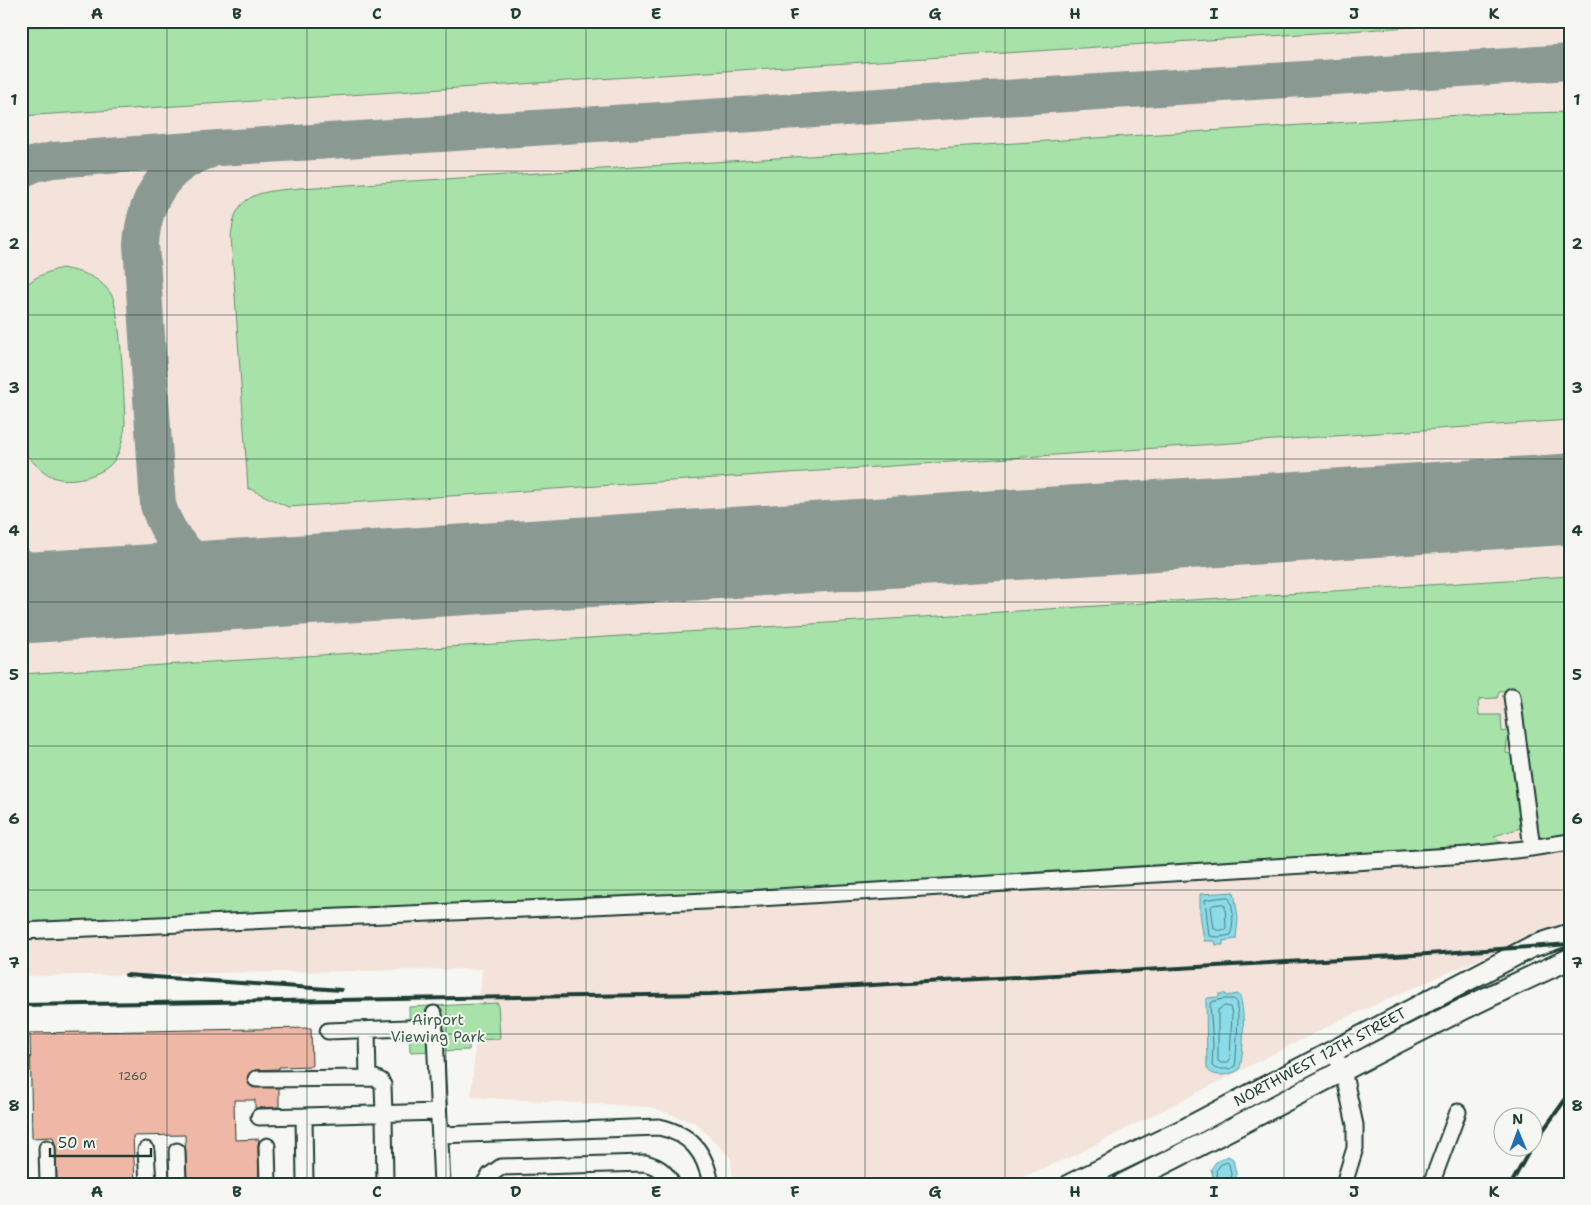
<svg xmlns="http://www.w3.org/2000/svg" width="1591" height="1205" font-family="'Shantell Sans',sans-serif">
  <style>
    .built { fill: #f4e3db }
    .green { fill: #a7e2a8; stroke: #63906e }
    .water { fill: #8cdbe9; stroke: #609ca1 }
    .lines { fill: none; stroke-linecap: round; stroke-linejoin: round }
    .shore { stroke: #4b7c7c; stroke-width: 1 }
    .taxiway { stroke: #8a9a93; stroke-width: 36 }
    .runway { stroke: #8a9a93; stroke-width: 91 }
    .building { fill: #efb7a5; stroke: #1f3d34 }
    .minor-casing { stroke: #1f3d34; stroke-width: 19 }
    .major-casing { stroke: #1f3d34; stroke-width: 24 }
    .minor { stroke: #f6f6f2; stroke-width: 15 }
    .major { stroke: #f6f6f2; stroke-width: 20 }
    .rail { stroke: #1f3d34; stroke-width: 4 }
    .grid { fill: none; stroke: #1f3d34; stroke-width: 1; stroke-opacity: 0.55 }
    .labels { text-anchor: middle; stroke-width: 4; stroke-linejoin: round; paint-order: stroke }
    .number-label { font-size: 12px; fill: #535c50 }
    .park-label { font-size: 15px; fill: #3a5e4b; stroke: #f6f6f2 }
    .street-label { font-size: 15px; fill: #1f3d34; stroke: #f6f6f2 }
    .neatline { fill: none; stroke: #1f3d34; stroke-width: 2 }
    .grid-label { font-size: 16px; text-anchor: middle; font-weight: bold; fill: #1f3d34 }
  </style>
  <rect width="100%" height="100%" fill="#f6f6f2"/>
  <filter id="ink" filterUnits="userSpaceOnUse"><feTurbulence type="fractalNoise" baseFrequency=".02" numOctaves="2"/><feDisplacementMap in="SourceGraphic" scale="10" xChannelSelector="R" yChannelSelector="G"/><feConvolveMatrix kernelMatrix="1 2 1 2 8 2 1 2 1" color-interpolation-filters="sRGB"/></filter>
  <g filter="url(#ink)">
    <path class="built" d="M21,21H1570V919L1338,1021L1073,1156L1006,1184H733L731,1158L697,1124L651,1107L471,1097L482,969L21,976Z"/>
    <path class="green" d="M287,21H1504L21,116V27Z
      M1570,112V420L288,507L248,488L231,236C232,230 233,222 235,216C245,189 276,191 300,188L1477,114Z
      M62,268C82,272 99,276 111,294C121,309 124,400 125,422C125,429 123,438 121,445C120,450 116,458 113,462C102,476 69,484 53,477C40,471 31,460 22,450L21,446V293C28,278 47,272 62,268Z
      M1570,576V833L1545,839L1537,838L1514,690L1499,691L1497,698L1480,699L1478,702L1479,715H1501L1502,732L1507,731L1514,739L1507,741L1506,753L1510,754L1515,753L1524,827L1494,836L1503,844L1065,872L679,895L21,924V674Z
      M498,1003L500,1039L469,1040V1050L410,1052L409,1007Z"/>
    <path class="water" d="M1234,892L1238,918L1236,939L1223,941V945H1216L1215,941H1204L1200,913V894Z
      M1219,994H1226V996L1238,994C1246,1001 1244,1059 1239,1070C1230,1075 1213,1079 1207,1068L1206,1000L1208,998L1219,997Z
      M1228,1156L1233,1159L1238,1184H1215L1211,1169L1216,1162Z"/>
    <g class="lines">
      <path class="shore" d="M1228,897C1235,905 1233,924 1231,935L1219,937L1209,936L1205,900Z
        M1223,904L1225,906L1226,928C1223,931 1216,931 1214,928L1211,907L1213,905Z
        M1223,999H1234L1236,1001L1238,1016L1236,1059L1235,1066L1230,1069H1216L1212,1066L1213,1044L1210,1004L1212,1002Z
        M1225,1006L1230,1007L1232,1014L1230,1059L1228,1063H1221L1218,1061V1010Z
        M1219,1184L1216,1171L1220,1165L1227,1162L1229,1164L1233,1184"/>
      <path class="taxiway" d="M208,151C164,165 144,200 141,244L158,505C169,540 194,569 231,577C247,581 265,580 281,581
        M21,170L35,164L53,160L219,148L1570,62
        M21,566C50,589 77,589 112,592"/>
      <path class="runway" d="M21,598L1570,499"/>
    </g>
    <path class="building" d="M311,1028L312,1066L279,1067V1069L255,1070L248,1075V1083L252,1087L279,1088V1107L255,1108V1100H234L235,1140L259,1139L258,1146L259,1184H187L185,1135L133,1136L135,1184H57L56,1148L53,1137L32,1138L30,1033Z"/>
    <g class="lines">
      <defs>
        <path id="minor" d="M1512,696L1532,848
          M21,931L729,900L1468,855L1524,849L1570,842
          M434,1014L442,1184
          M367,1030L368,1078
          M328,1031L434,1027
          M1332,1050L1343,1070L1355,1125V1148L1344,1184
          M256,1079L375,1078L381,1081L383,1085L384,1114L385,1184
          M259,1117L304,1116
          M440,1135L659,1127C691,1134 705,1152 711,1184
          M267,1146L268,1184
          M47,1148L48,1184
          M146,1150L148,1184
          M177,1151L178,1184
          M305,1184L304,1116L438,1112
          M484,1184L490,1175L501,1167L645,1163C659,1167 665,1171 672,1184
          M1431,1184L1458,1112"/>
        <path id="major" d="M1071,1184L1185,1129L1531,947L1570,934
          M1123,1184C1273,1110 1417,1027 1570,959"/>
      </defs>
      <use href="#minor" class="minor-casing"/>
      <use href="#major" class="major-casing"/>
      <use href="#minor" class="minor"/>
      <use href="#major" class="major"/>
      <path class="rail" d="M126,975L341,990
        M21,1005L711,994L1413,955L1570,944
        M1534,1143L1570,1093
        M1511,1184L1531,1148"/>
    </g>
  </g>
  <path class="grid" d="M167,21V1184M307,21V1184M446,21V1184M586,21V1184M726,21V1184M865,21V1184M1005,21V1184M1145,21V1184M1284,21V1184M1424,21V1184M21,171H1570M21,315H1570M21,459H1570M21,602H1570M21,746H1570M21,890H1570M21,1034H1570"/>
  <g class="labels">
    <g class="number-label">
      <text x="133" y="1080">1260</text>
    </g>
    <g class="park-label">
      <text x="438" y="1025">Airport<tspan x="438" dy="17">Viewing Park</tspan></text>
    </g>
    <g class="street-label">
      <text transform="translate(1320 1057) rotate(-28)" y="5">NORTHWEST 12TH STREET</text>
    </g>
  </g>
  <rect width="1591" height="1205" fill="none" stroke="#f6f6f2" stroke-width="55"/>
  <g transform="translate(1518 1132) rotate(359)"><circle r="24" fill="#f6f6f2" stroke="#a0aca6"/>
  <path d="M0-4L9 19L0 12L-9 19Z" fill="#1f6fb2"/>
  <text y="-8" font-size="14" font-weight="bold" text-anchor="middle" fill="#1f3d34">N</text>
  </g>
  <path d="M50 1148v8h101v-8" fill="none" stroke="#1f3d34" stroke-width="2.5"/>
  <text x="58" y="1148" font-size="15" fill="#1f3d34" stroke="#f6f6f2" stroke-width="4" paint-order="stroke">50 m</text>
  <rect x="28" y="28" width="1536" height="1150" class="neatline"/>
  <g class="grid-label">
    <text x="97" y="19">A</text>
    <text x="237" y="19">B</text>
    <text x="377" y="19">C</text>
    <text x="516" y="19">D</text>
    <text x="656" y="19">E</text>
    <text x="795" y="19">F</text>
    <text x="935" y="19">G</text>
    <text x="1075" y="19">H</text>
    <text x="1214" y="19">I</text>
    <text x="1354" y="19">J</text>
    <text x="1494" y="19">K</text>
    <text x="14" y="105">1</text>
    <text x="1577" y="105">1</text>
    <text x="14" y="249">2</text>
    <text x="1577" y="249">2</text>
    <text x="14" y="393">3</text>
    <text x="1577" y="393">3</text>
    <text x="14" y="536">4</text>
    <text x="1577" y="536">4</text>
    <text x="14" y="680">5</text>
    <text x="1577" y="680">5</text>
    <text x="14" y="824">6</text>
    <text x="1577" y="824">6</text>
    <text x="14" y="968">7</text>
    <text x="1577" y="968">7</text>
    <text x="14" y="1111">8</text>
    <text x="1577" y="1111">8</text>
    <text x="97" y="1197">A</text>
    <text x="237" y="1197">B</text>
    <text x="377" y="1197">C</text>
    <text x="516" y="1197">D</text>
    <text x="656" y="1197">E</text>
    <text x="795" y="1197">F</text>
    <text x="935" y="1197">G</text>
    <text x="1075" y="1197">H</text>
    <text x="1214" y="1197">I</text>
    <text x="1354" y="1197">J</text>
    <text x="1494" y="1197">K</text>
  </g>
</svg>
